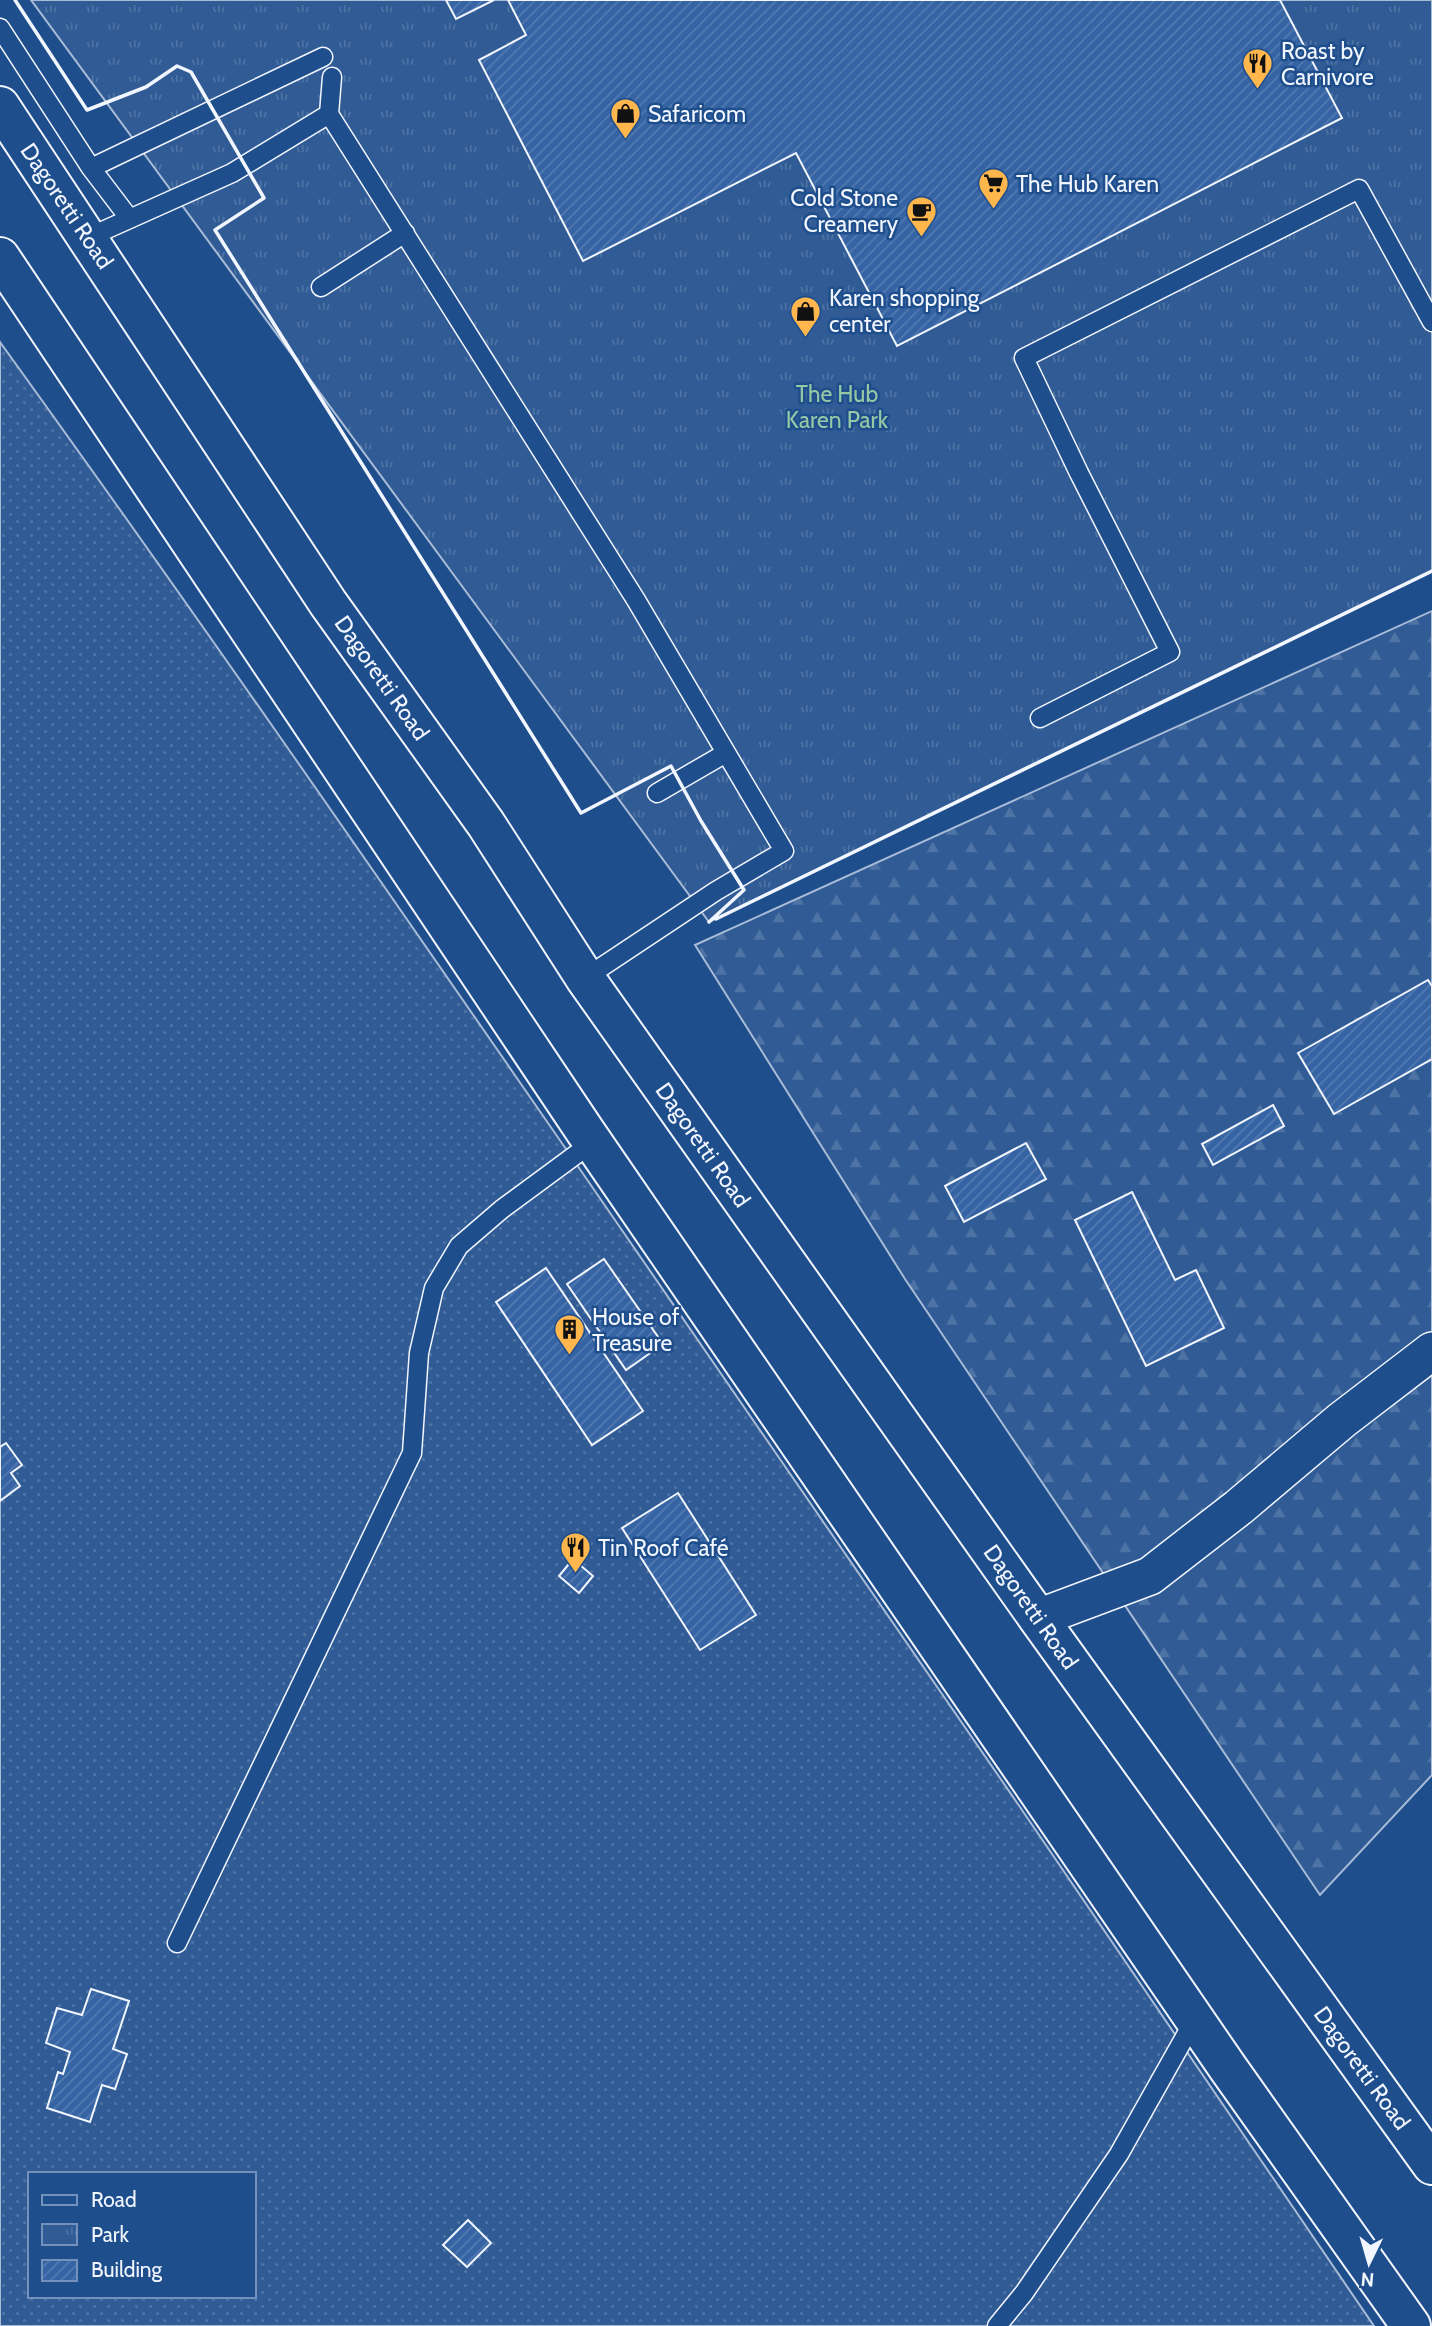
<svg xmlns="http://www.w3.org/2000/svg" width="1432" height="2326" font-family="Cabin,sans-serif">
  <style>
    .forest { fill: url(#forest-firs); stroke: #a8bbd7; stroke-width: 2 }
    .park { fill: url(#park-tufts); stroke: #a8bbd7; stroke-width: 2 }
    .garden { fill: url(#garden-dots); stroke: #a8bbd7; stroke-width: 2; fill-rule: evenodd }
    .building { fill: url(#building-hatch); stroke: #f2f6ff; stroke-width: 2 }
    .lines { fill: none; stroke-linecap: round; stroke-linejoin: round }
    .service-casing { stroke: #f2f6ff; stroke-width: 21 }
    .minor-casing { stroke: #f2f6ff; stroke-width: 40 }
    .secondary-casing { stroke: #f2f6ff; stroke-width: 42 }
    .service { stroke: #1f4e8c; stroke-width: 18 }
    .minor { stroke: #1f4e8c; stroke-width: 37 }
    .secondary { stroke: #1f4e8c; stroke-width: 38 }
    .wall { stroke: #f2f6ff; stroke-width: 3.5 }
    .labels { text-anchor: middle; stroke-width: 5; stroke-linejoin: round; paint-order: stroke }
    .poi-label { font-size: 23px; fill: #f2f6ff; stroke: #1f4e8c; text-anchor: start }
    .street-label { font-size: 23px; fill: #f2f6ff; stroke: #1f4e8c }
    .park-label { font-size: 23px; fill: #97c8a6; stroke: #1f4e8c }
  </style>
  <defs>
    <pattern id="forest-firs" width="22" height="20" patternUnits="userSpaceOnUse" patternTransform="scale(1.75)"><rect width="22" height="20" fill="#305b95"/><path d="M5 1l3.5 6h-7zM16 11l3.5 6h-7z" fill="#4e73a5"/></pattern>
    <pattern id="park-tufts" width="24" height="20" patternUnits="userSpaceOnUse" patternTransform="scale(1.75)"><rect width="24" height="20" fill="#305b95"/><path d="M3 7l-1-3M5 7V3M7 7l1-3M15 17l-1-3M17 17v-4M19 17l1-3" fill="none" stroke="#4e73a5"/></pattern>
    <pattern id="garden-dots" width="8" height="8" patternUnits="userSpaceOnUse" patternTransform="scale(1.75)"><rect width="8" height="8" fill="#305b95"/><path d="M2 2h.1M6 6h.1" fill="none" stroke="#4e73a5" stroke-width="1.8" stroke-linecap="round"/></pattern>
    <pattern id="building-hatch" width="6" height="6" patternUnits="userSpaceOnUse" patternTransform="scale(1.75)"><rect width="6" height="6" fill="#3563a3"/><path d="M-1 1l2-2M0 6l6-6M5 7l2-2" fill="none" stroke="#537ab1"/></pattern>
  </defs>
  <rect width="100%" height="100%" fill="#1f4e8c"/>
  <path class="forest" d="M1432,611V1775L1320,1895L905,1279L695,945Z"/>
  <path class="park" d="M31,0H1432V571L709,922Z"/>
  <path class="garden" d="M0,342C189,604 373,870 557,1136C831,1531 1104,1928 1374,2326H0ZM30,2174H254V2296H30Z"/>
  <path class="building" d="M446,0H494L456,19Z
    M508,0H1280L1342,118L897,346L796,153L583,261L479,60L526,35Z
    M1428,980L1432,986V1059L1334,1114L1298,1053Z
    M1273,1105L1284,1126L1213,1165L1202,1144Z
    M1026,1143L1046,1179L964,1222L945,1186Z
    M1132,1192L1175,1280L1196,1270L1224,1328L1146,1366L1075,1220Z
    M604,1259L663,1344L626,1370L567,1284Z
    M546,1268L643,1411L592,1445L496,1302Z
    M6,1443L22,1465L11,1473L20,1486L0,1501V1447Z
    M678,1493L756,1615L700,1650L622,1528Z
    M573,1559L593,1576L579,1593L559,1576Z
    M91,1989L129,2001L113,2049L127,2054L115,2089L102,2085L90,2122L47,2108L58,2072L63,2074L70,2052L46,2043L57,2008L82,2015Z
    M468,2220L491,2243L467,2267L443,2245Z"/>
  <g class="lines">
    <defs>
      <path id="service" d="M0,28L91,168L323,57
        M332,77L329,114L636,600L784,851L716,891L585,978
        M91,168L129,218
        M87,238L232,173L329,114
        M321,287L405,233
        M1040,718L1170,652L1079,473L1024,358L1359,189L1432,322
        M657,793L726,753
        M177,1943L412,1453L419,1353L434,1288L459,1246L502,1209L593,1142
        M997,2326L1024,2293L1119,2154L1195,2019"/>
      <path id="minor" d="M1038,1618L1150,1576L1239,1507L1342,1420L1432,1351"/>
      <path id="secondary" d="M0,106L328,603L486,824L585,978L1038,1618L1432,2165
        M0,257L585,1131L1228,2068L1411,2326"/>
    </defs>
    <use href="#service" class="service-casing"/>
    <use href="#minor" class="minor-casing"/>
    <use href="#secondary" class="secondary-casing"/>
    <use href="#service" class="service"/>
    <use href="#minor" class="minor"/>
    <use href="#secondary" class="secondary"/>
    <path class="wall" d="M15,0L87,110L146,87L177,66L191,72L264,198L215,230L581,813L671,766L701,821L744,890L709,922
      M716,919L1432,571"/>
  </g>
  <defs>
    <symbol id="restaurant-pin" viewBox="-11 -11 22 30"><path d="M0 17L-7.5 6A9.5 9.5 0 1 1 7.5 6Z" fill="#ffb74d" stroke="#1f4e8c"/><path d="M-5-6h1v4h1v-4h1v4h1v-4h1v5L-1.5 .5V6h-2V.5L-5-1ZM5-6V6H3V1.5H1.5Q1.5-4 5-6Z" fill="#111"/></symbol>
    <symbol id="shop-pin" viewBox="-11 -11 22 30"><path d="M0 17L-7.5 6A9.5 9.5 0 1 1 7.5 6Z" fill="#ffb74d" stroke="#1f4e8c"/><path d="M-5-2.5h2.3a2.7 3.5 0 0 1 5.4 0H5L5.5 6h-11ZM-1.5-2.5h3a1.5 2.3 0 0 0-3 0Z" fill="#111"/></symbol>
    <symbol id="supermarket-pin" viewBox="-11 -11 22 30"><path d="M0 17L-7.5 6A9.5 9.5 0 1 1 7.5 6Z" fill="#ffb74d" stroke="#1f4e8c"/><path d="M-6-5.5h2.5l.6 2H6L4.5 2H-2.5L-4.4-4H-6ZM-1.5 3.2a1.3 1.3 0 1 0 .1 0ZM3 3.2a1.3 1.3 0 1 0 .1 0Z" fill="#111"/></symbol>
    <symbol id="cafe-pin" viewBox="-11 -11 22 30"><path d="M0 17L-7.5 6A9.5 9.5 0 1 1 7.5 6Z" fill="#ffb74d" stroke="#1f4e8c"/><path d="M-5.5-4.5H6V0H3Q3 3.5 0 3.5H-2.5Q-5.5 3.5-5.5 0ZM3-3.2v2h1.7v-2ZM-6 4.5H4V6H-6Z" fill="#111"/></symbol>
    <symbol id="building-pin" viewBox="-11 -11 22 30"><path d="M0 17L-7.5 6A9.5 9.5 0 1 1 7.5 6Z" fill="#ffb74d" stroke="#1f4e8c"/><path d="M-4-6H4V6H1V3H-1V6H-4ZM-2.5-4.3h1.7v1.8h-1.7ZM.8-4.3h1.7v1.8H.8ZM-2.5-1h1.7V.8h-1.7ZM.8-1h1.7V.8H.8Z" fill="#111"/></symbol>
  </defs>
  <g fill-rule="evenodd">
    <use href="#restaurant-pin" x="1240" y="46" width="35" height="47"/>
    <use href="#shop-pin" x="608" y="96" width="35" height="47"/>
    <use href="#supermarket-pin" x="976" y="166" width="35" height="47"/>
    <use href="#cafe-pin" x="904" y="194" width="35" height="47"/>
    <use href="#shop-pin" x="788" y="294" width="35" height="47"/>
    <use href="#building-pin" x="552" y="1312" width="35" height="47"/>
    <use href="#restaurant-pin" x="558" y="1530" width="35" height="47"/>
  </g>
  <g class="labels">
    <g class="poi-label">
      <text x="1281" y="59">Roast by<tspan x="1281" dy="26">Carnivore</tspan></text>
      <text x="648" y="122">Safaricom</text>
      <text x="1016" y="192">The Hub Karen</text>
      <text x="898" y="206" text-anchor="end">Cold Stone<tspan x="898" dy="26">Creamery</tspan></text>
      <text x="829" y="306">Karen shopping<tspan x="829" dy="26">center</tspan></text>
      <text x="592" y="1325">House of<tspan x="592" dy="26">Treasure</tspan></text>
      <text x="598" y="1556">Tin Roof Café</text>
    </g>
    <g class="street-label">
      <text transform="translate(67 206) rotate(56)" y="8">Dagoretti Road</text>
      <text transform="translate(382 678) rotate(55)" y="8">Dagoretti Road</text>
      <text transform="translate(703 1145) rotate(55)" y="8">Dagoretti Road</text>
      <text transform="translate(1031 1607) rotate(55)" y="8">Dagoretti Road</text>
      <text transform="translate(1362 2068) rotate(54)" y="8">Dagoretti Road</text>
    </g>
    <g class="park-label">
      <text x="837" y="402">The Hub<tspan x="837" dy="26">Karen Park</tspan></text>
    </g>
  </g>
  <rect x="28" y="2172" width="228" height="126" fill="#1f4e8c" stroke="#7391ba" stroke-width="2"/>
  <rect x="42" y="2195" width="35" height="10" fill="#1f4e8c" stroke="#7391ba" stroke-width="2"/>
  <text x="91" y="2207" font-size="21" fill="#f2f6ff">Road</text>
  <rect x="42" y="2224" width="35" height="21" fill="url(#park-tufts)" stroke="#7391ba" stroke-width="2"/>
  <text x="91" y="2242" font-size="21" fill="#f2f6ff">Park</text>
  <rect x="42" y="2260" width="35" height="21" fill="url(#building-hatch)" stroke="#7391ba" stroke-width="2"/>
  <text x="91" y="2277" font-size="21" fill="#f2f6ff">Building</text>
  <g transform="translate(1369 2263) rotate(185)" stroke="#1f4e8c" stroke-width="5" paint-order="stroke">
  <path d="M0-5L12 26L0 18L-12 26Z" fill="#f2f6ff"/>
  <text y="-10" font-size="19" font-weight="bold" text-anchor="middle" fill="#f2f6ff">N</text>
  </g>
</svg>
